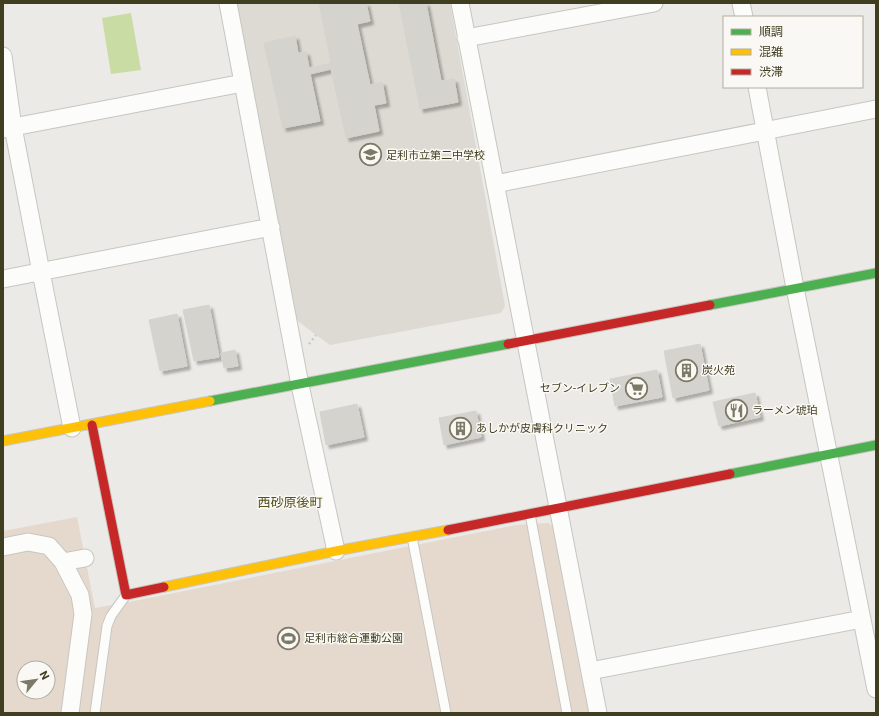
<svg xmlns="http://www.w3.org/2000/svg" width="879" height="716" font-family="Roboto,'Noto Sans JP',sans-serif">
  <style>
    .built { fill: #dddad3 }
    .green { fill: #e5d9ce; fill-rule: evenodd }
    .water { fill: #c9dca4 }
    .building { fill: #d4d3ce; stroke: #d4d3ce; filter: url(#shadow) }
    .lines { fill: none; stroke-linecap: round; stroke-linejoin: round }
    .lane-casing { stroke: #c7c6c1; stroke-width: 11 }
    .street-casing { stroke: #c7c6c1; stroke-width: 19 }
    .fast-casing { stroke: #c7c6c0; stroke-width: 11 }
    .slow-casing { stroke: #c7c6c0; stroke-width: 11 }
    .jam-casing { stroke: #c7c6c0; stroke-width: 11 }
    .path { stroke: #cbcac2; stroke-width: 2.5; stroke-dasharray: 2 3; stroke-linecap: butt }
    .lane { stroke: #fcfcfb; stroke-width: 9 }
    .street { stroke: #fcfcfb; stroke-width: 17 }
    .fast { stroke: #4caf50; stroke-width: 9 }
    .slow { stroke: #ffc107; stroke-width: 9 }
    .jam { stroke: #c62828; stroke-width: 9 }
    .labels { text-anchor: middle; stroke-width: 3; stroke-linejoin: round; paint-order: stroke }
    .poi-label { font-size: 11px; fill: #403e21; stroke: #faf8f4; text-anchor: start }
    .quarter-label { font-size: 13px; fill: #54511b; stroke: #faf8f4 }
  </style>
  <defs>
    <filter id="shadow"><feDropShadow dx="3.5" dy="3.5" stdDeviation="1" flood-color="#0004"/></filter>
  </defs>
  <rect width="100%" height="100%" fill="#ebeae6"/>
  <path class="built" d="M236,3H450L505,306L501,313L330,345L316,335L294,318Z"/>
  <path class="green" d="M77,517L95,608L139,600L516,525L548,523L554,527L591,713H3V531ZM24,668H48V692H24Z"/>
  <path class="water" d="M131,13L141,70L111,74L102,18Z"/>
  <path class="building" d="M319,3H353V5L366,3L370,21L357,24L370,85L382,82L386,103L374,105L379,131L346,138L331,69L310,74L320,121L283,128L264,43L295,36L298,53L306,52L309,68L331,63Z
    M399,3H426L441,81L454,79L458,102L420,109Z
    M209,305L219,357L194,361L183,310Z
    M177,314L187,366L160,371L149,320Z
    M700,344L709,390L673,398L664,351Z
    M235,350L238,366L224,368L221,353Z
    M657,370L662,397L615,406L610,379Z
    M755,393L760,417L719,426L713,402Z
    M357,404L364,437L326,445L320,412Z
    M476,411L481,437L444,445L439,418Z"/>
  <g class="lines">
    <defs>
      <path id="lane" d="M530,514L567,713
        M412,537L446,713
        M95,713L107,626L111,616L126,595"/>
      <path id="street" d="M228,3L300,385L336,551
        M460,3L558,507L598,713
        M741,3L744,17
        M466,38L654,3
        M3,56L13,127L41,272L72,428
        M757,87L795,288L876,689
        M3,129L243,83
        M495,184L876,109
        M3,279L271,227
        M3,547L28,542L49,546L63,562L80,595L83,614L70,713
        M63,562L85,558
        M590,671L862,619"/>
      <path id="fast" d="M710,305L876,273
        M210,401L508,344
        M730,474L876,445"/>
      <path id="slow" d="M3,441L210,401
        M164,587L336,551L448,530"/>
      <path id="jam" d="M508,344L710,305
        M92,425L126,595L164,587
        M448,530L730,474"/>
    </defs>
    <use href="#lane" class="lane-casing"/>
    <use href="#street" class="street-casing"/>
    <use href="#fast" class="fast-casing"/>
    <use href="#slow" class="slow-casing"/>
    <use href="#jam" class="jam-casing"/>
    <path class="path" d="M309,344L316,335"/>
    <use href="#lane" class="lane"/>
    <use href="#street" class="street"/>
    <use href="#fast" class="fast"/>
    <use href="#slow" class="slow"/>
    <use href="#jam" class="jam"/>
  </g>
  <defs>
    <symbol id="school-ring" viewBox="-11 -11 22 22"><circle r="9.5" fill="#faf8f4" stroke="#7c7a66" stroke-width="1.5"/><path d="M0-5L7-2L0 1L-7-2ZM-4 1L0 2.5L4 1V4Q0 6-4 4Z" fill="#7c7a66"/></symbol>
    <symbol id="building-ring" viewBox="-11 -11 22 22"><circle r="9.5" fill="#faf8f4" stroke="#7c7a66" stroke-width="1.5"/><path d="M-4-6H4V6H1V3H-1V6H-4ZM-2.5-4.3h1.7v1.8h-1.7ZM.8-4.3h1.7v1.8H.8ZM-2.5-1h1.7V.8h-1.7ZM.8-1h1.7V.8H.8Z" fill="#7c7a66"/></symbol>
    <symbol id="supermarket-ring" viewBox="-11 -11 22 22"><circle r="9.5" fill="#faf8f4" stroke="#7c7a66" stroke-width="1.5"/><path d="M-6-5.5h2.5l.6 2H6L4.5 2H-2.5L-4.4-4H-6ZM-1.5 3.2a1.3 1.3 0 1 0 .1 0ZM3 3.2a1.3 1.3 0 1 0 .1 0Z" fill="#7c7a66"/></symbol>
    <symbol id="restaurant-ring" viewBox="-11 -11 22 22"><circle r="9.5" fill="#faf8f4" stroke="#7c7a66" stroke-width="1.5"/><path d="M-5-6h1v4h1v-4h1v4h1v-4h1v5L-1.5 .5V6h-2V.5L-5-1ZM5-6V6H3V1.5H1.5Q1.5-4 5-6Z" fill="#7c7a66"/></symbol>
    <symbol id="stadium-ring" viewBox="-11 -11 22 22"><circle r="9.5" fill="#faf8f4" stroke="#7c7a66" stroke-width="1.5"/><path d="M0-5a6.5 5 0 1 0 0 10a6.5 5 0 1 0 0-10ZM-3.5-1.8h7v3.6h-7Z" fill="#7c7a66"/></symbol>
  </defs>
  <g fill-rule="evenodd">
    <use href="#school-ring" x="358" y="142" width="25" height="25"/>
    <use href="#building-ring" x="674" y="358" width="25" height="25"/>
    <use href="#supermarket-ring" x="624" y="376" width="25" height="25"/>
    <use href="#restaurant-ring" x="724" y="398" width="25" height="25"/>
    <use href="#building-ring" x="448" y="416" width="25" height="25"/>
    <use href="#stadium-ring" x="276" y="626" width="25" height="25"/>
  </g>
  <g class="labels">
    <g class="poi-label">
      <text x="386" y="159">足利市立第二中学校</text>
      <text x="702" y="374">炭火苑</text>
      <text x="620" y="392" text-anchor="end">セブン-イレブン</text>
      <text x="752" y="414">ラーメン琥珀</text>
      <text x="476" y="432">あしかが皮膚科クリニック</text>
      <text x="304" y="642">足利市総合運動公園</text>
    </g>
    <g class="quarter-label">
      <text x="290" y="507">西砂原後町</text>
    </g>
  </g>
  <rect width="879" height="716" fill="none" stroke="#403e21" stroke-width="8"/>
  <rect x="723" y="16" width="140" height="72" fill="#faf8f4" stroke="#b0aea0"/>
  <rect x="731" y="29" width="20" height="6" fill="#4caf50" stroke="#b0aea0"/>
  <text x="759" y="36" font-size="12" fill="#403e21">順調</text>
  <rect x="731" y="49" width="20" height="6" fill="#ffc107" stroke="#b0aea0"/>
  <text x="759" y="56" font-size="12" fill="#403e21">混雑</text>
  <rect x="731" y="69" width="20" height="6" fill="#c62828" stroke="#b0aea0"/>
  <text x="759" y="76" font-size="12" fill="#403e21">渋滞</text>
  <g transform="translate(36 680) rotate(61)"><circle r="19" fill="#faf8f4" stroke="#b0aea0"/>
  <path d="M0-3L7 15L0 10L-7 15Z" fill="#7c7a66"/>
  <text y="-6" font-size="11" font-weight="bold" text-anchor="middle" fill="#403e21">N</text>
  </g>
</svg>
